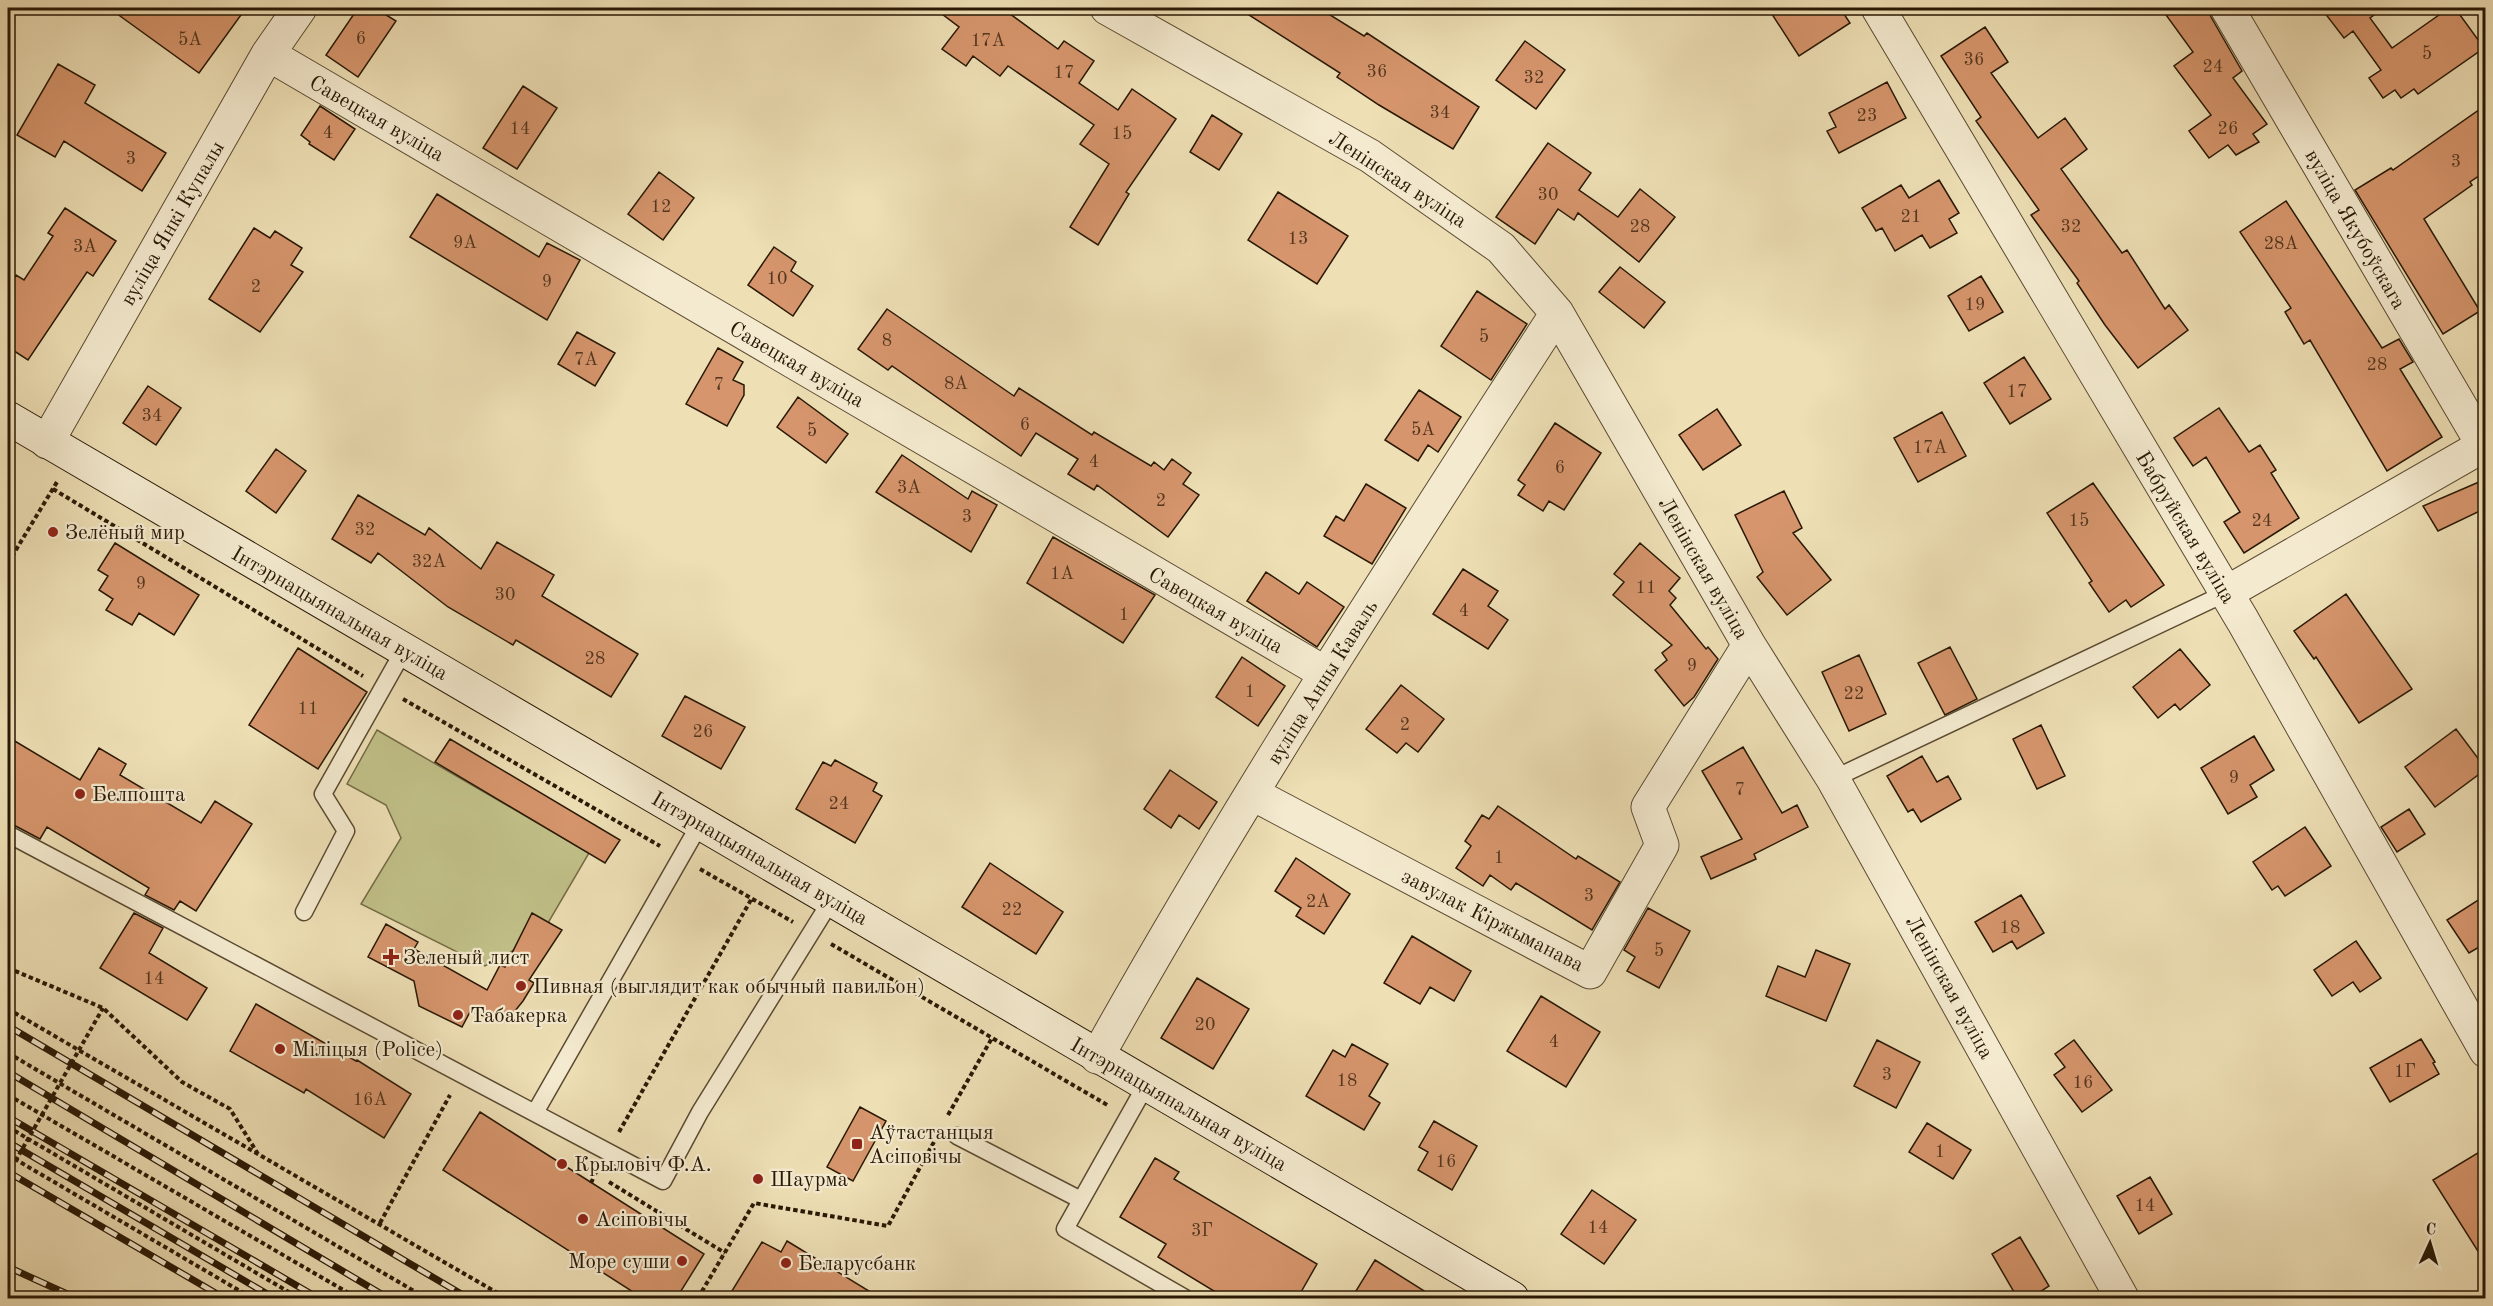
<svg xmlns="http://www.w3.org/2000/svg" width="2493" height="1306" font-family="'Old Standard TT',serif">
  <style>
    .green { fill: #c1c088; stroke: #746c46; stroke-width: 1.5 }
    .building { fill: #d6956c; stroke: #281805; stroke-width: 1.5 }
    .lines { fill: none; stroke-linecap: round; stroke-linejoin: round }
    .lane-casing { stroke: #5a4a31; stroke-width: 19 }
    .street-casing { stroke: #5a4a31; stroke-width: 35 }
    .secondary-casing { stroke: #281805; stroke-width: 35 }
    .path { stroke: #281805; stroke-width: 4; stroke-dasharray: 4.5 3; stroke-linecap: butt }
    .lane { stroke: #f4eacf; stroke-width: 16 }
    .street { stroke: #f4eacf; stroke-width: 33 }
    .secondary { stroke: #f4eacf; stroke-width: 33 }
    .rail-casing { stroke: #281805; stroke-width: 7 }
    .rail { stroke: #f4eacf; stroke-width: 4.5; stroke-dasharray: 14; stroke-linecap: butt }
    .path-bridge { stroke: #281805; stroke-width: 4; stroke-dasharray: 4.5 3; stroke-linecap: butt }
    .poi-dot { fill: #8f2418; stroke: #f4eacf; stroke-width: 2 }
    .labels { text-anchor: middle; stroke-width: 4.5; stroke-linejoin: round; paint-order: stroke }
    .number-label { font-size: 18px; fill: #54371f }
    .street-label { font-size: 21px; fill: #281805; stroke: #f4eacf }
    .poi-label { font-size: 21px; fill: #281805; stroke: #f4eacf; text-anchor: start }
  </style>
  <rect width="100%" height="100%" fill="#eedfb5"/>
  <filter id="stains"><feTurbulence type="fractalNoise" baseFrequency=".00333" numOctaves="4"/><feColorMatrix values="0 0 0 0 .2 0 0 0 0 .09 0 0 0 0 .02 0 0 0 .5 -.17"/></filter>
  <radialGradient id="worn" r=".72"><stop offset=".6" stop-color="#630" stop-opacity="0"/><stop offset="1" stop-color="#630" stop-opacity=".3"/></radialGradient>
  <path class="green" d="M377,730L589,853L548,923L514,950L485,966L361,904L401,838L386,805L347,784Z"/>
  <path class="building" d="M109,8H246L199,73Z
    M358,8H375L396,21L358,77L326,55Z
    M934,8H1002L1058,49L1064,41L1094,61L1079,83L1118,110L1132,89L1176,119L1126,192L1129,194L1098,245L1070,227L1109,164L1080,144L1094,125L1008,66L1000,76L973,56L966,66L942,49L959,27Z
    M1238,8H1319L1364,36L1367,33L1479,107L1453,149L1379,105L1337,77L1340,73Z
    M1768,8H1840L1850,23L1799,56Z
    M2161,8H2208L2211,17L2242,71L2233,78L2267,124L2253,134L2259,142L2236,155L2228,145L2209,158L2189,131L2211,115L2174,66L2193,52Z
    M2321,8H2384L2370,18L2392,48L2449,8H2455L2484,48L2418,94L2414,89L2401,98L2395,90L2383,98L2369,78L2381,70L2353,31L2344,38Z
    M1985,27L2008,62L1991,73L2038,138L2065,118L2087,149L2061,169L2122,253L2127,250L2165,309L2169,305L2188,330L2138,368L2105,325L2077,283L2079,281L2031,215L2039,210L1976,121L1981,117L1941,56Z
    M1525,41L1565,70L1536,109L1496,80Z
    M58,64L95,85L85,103L166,153L142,191L64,141L55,157L17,135Z
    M1887,82L1906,118L1839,153L1827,131L1836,127L1829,113Z
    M523,86L557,108L517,169L483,148Z
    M2486,105V171L2470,182L2472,185L2424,219L2480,311L2443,334L2355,190L2391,168L2393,170Z
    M320,106L355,129L334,160L309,144L310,142L301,135Z
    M1212,115L1242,134L1219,170L1190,152Z
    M1548,143L1591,173L1579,190L1618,217L1640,189L1675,217L1639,262L1578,213L1574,220L1558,209L1535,244L1496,217Z
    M659,172L694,198L663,240L628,214Z
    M1939,180L1959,213L1949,219L1957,233L1930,248L1922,235L1895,251L1882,228L1876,231L1862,208L1901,185L1909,198Z
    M1278,192L1348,236L1317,284L1248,240Z
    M437,194L539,257L547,243L580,260L547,320L410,237Z
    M2286,201L2382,348L2399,339L2413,362L2400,369L2442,437L2387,471L2310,340L2304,344L2285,312L2291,308L2240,232Z
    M65,208L116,241L93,276L87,272L28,360L8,347V288L16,275L24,280L53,236L48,233Z
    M254,228L270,238L275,231L302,248L291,265L303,272L260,332L209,299Z
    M774,247L796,262L791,271L813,286L793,316L748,285Z
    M1620,267L1665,302L1644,328L1599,292Z
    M1981,276L2003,312L1969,331L1948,296Z
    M1477,291L1527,324L1491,380L1441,346Z
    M887,309L1014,396L1019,388L1092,435L1094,432L1151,466L1154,462L1164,470L1172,459L1191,473L1183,484L1199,495L1168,537L1097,485L1094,490L1068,474L1078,459L1036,433L1021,456L892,366L888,370L858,349Z
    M577,332L615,353L595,386L558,364Z
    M718,348L743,362L733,380L744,385V395L727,426L686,404Z
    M2024,357L2051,399L2010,424L1984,383Z
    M148,386L181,408L156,445L123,423Z
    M1419,390L1461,417L1438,452L1428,445L1418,461L1385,440Z
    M798,397L848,434L826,463L777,427Z
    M2219,408L2249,452L2260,445L2276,470L2271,473L2299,518L2244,553L2224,522L2240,512L2206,457L2193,466L2174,438Z
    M1717,409L1741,445L1703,470L1679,435Z
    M1942,412L1966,456L1918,482L1894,438Z
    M1555,423L1601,453L1564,510L1549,501L1543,511L1518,495L1525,485L1518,480Z
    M276,449L306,471L276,513L246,491Z
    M902,455L968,499L972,491L997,505L971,552L876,492Z
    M2486,479V508L2438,531L2423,506Z
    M2093,483L2164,585L2131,607L2126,600L2109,612L2089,583L2092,581L2047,513Z
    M1366,484L1406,508L1372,564L1324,536L1336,516L1344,521Z
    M1784,491L1802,528L1793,533L1831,580L1787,615L1757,577L1763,572L1735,515Z
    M358,495L425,535L429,528L481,569L497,542L554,575L542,596L638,654L611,697L516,640L513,645L448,607L378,553L371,563L332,539Z
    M1053,537L1155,595L1123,643L1027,583Z
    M115,543L199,595L174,635L139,613L132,625L106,610L113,599L99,590L108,576L98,570Z
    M1640,543L1680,578L1669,591L1676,598L1670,605L1706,649L1708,647L1718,659L1694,697L1684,706L1655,670L1667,660L1662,653L1672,645L1613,595L1624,582L1614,574Z
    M1463,569L1498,591L1488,606L1508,620L1488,649L1433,614Z
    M1266,572L1299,594L1307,582L1344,607L1317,647L1247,601Z
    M2346,594L2412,689L2359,723L2316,657L2314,659L2294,631Z
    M1950,647L1977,699L1945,715L1918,663Z
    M298,648L367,692L318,769L249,725Z
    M2180,649L2210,685L2180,710L2175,704L2158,718L2133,687Z
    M1859,655L1886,714L1849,731L1822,672Z
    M1242,657L1285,686L1258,726L1216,697Z
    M1401,685L1444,719L1418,752L1406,743L1397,753L1366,729Z
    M685,696L745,727L721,769L662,736Z
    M2041,725L2065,776L2037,789L2013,739Z
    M2456,729L2486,769L2435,807L2405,767Z
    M2254,736L2274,770L2250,785L2257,797L2228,814L2201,768Z
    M8,737L80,780L99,748L126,764L120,775L201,823L215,801L252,824L196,911L180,901L174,910L145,895L149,888L47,827L40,839L8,822Z
    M450,739L620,840L605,863L435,762Z
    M1743,747L1782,813L1797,805L1808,827L1754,854L1756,859L1711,879L1701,857L1742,839L1702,771Z
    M1922,756L1937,782L1948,776L1961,799L1921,822L1913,809L1908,812L1887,776Z
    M835,760L877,783L873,791L882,796L855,843L796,809L823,762L831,766Z
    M1170,770L1217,802L1199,829L1179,815L1171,828L1144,809Z
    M1498,806L1576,859L1578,856L1620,882L1592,930L1516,883L1511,890L1490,875L1483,886L1456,868L1471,846L1465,841L1482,815L1489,819Z
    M2409,809L2425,834L2397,852L2381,827Z
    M2305,827L2331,866L2285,896L2278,886L2272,890L2253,862Z
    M1296,858L1350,894L1324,934L1296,916L1301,908L1275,891Z
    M990,863L1063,912L1036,954L962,907Z
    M2021,895L2044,933L2017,949L2012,941L1993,952L1975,922Z
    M2486,895V943L2469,953L2447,920Z
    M1648,908L1690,931L1659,988L1627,971L1635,957L1624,950Z
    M134,913L163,928L149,953L207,988L187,1020L100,968Z
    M532,913L562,930L529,980L534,983L523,1001L506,1022L470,1012L462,1027L419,1006L414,981L368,957L386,924L418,942L414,949L487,990L500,965L505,967Z
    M1412,936L1471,971L1454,1001L1430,987L1420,1004L1384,983Z
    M2356,941L2381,978L2360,992L2353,982L2332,996L2314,970Z
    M1816,950L1850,964L1826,1021L1766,996L1778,966L1805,977Z
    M1197,978L1249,1009L1213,1069L1161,1038Z
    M1541,996L1600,1032L1566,1087L1507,1051Z
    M256,1004L356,1061L357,1060L411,1094L384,1138L306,1089L304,1093L230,1051Z
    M2421,1039L2435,1062L2433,1063L2439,1074L2390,1102L2370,1068Z
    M1877,1040L1920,1062L1896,1108L1854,1086Z
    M2074,1040L2112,1090L2082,1112L2054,1075L2065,1067L2055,1054Z
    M1352,1044L1388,1064L1369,1096L1380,1103L1364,1130L1306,1096L1333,1050L1345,1057Z
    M860,1107L886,1121L853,1181L827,1167Z
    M480,1112L704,1254L676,1299H644L443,1170Z
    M1434,1121L1477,1146L1452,1190L1418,1170L1428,1152L1419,1147Z
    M1927,1123L1971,1150L1953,1179L1909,1152Z
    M2486,1148V1264L2433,1180Z
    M1155,1158L1179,1172L1174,1179L1317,1264L1297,1299H1227L1158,1257L1166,1244L1120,1217Z
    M2150,1177L2172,1214L2139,1234L2117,1196Z
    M1592,1190L1636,1220L1604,1264L1561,1234Z
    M2020,1237L2049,1286L2029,1299H2018L1992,1254Z
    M787,1241L882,1299H727L762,1242L781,1252Z
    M1375,1260L1437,1299H1351Z"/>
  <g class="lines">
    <defs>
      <path id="lane" d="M1833,779L2226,593
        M8,834L663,1181L700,1112L832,899
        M304,912L346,831L323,794L404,650
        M1146,1085L1065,1229L1185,1298
        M536,1111L701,822
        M957,1136L1081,1200"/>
      <path id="street" d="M1107,8L1370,156L1501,248L1557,313L1749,645L1833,779L2122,1298
        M1878,8L2243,621L2486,1051
        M2227,8L2486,450
        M268,54L1325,673
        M47,442L268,54L300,8
        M2226,593L2486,444
        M1253,794L1590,972L1662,845L1648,807L1749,645
        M1097,1057C1239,802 1399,558 1557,313"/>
      <path id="secondary" d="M8,418L1512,1298"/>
    </defs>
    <use href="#lane" class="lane-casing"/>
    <use href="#street" class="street-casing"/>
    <use href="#secondary" class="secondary-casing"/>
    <path class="path" d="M53,489L363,676
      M8,563L57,482
      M403,699L660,846
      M700,869L793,922
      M831,944L1109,1106
      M8,968L103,1008L182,1082L230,1109L258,1154
      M8,1009L506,1298
      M8,1053L426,1298
      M8,1095L357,1298
      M948,1115L992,1038
      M8,1127L299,1298
      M619,1132L752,898
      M8,1155L252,1298
      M609,1182L725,1253
      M591,1183L596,1172
      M380,1223L450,1095
      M1542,1293L1552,1298
      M698,1298L754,1203L888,1226L935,1140"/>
    <use href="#lane" class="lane"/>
    <use href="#street" class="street"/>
    <use href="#secondary" class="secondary"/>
    <defs>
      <path id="rail" d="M8,1026L468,1298
        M8,1072L388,1298
        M8,1117L318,1298
        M8,1142L274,1298
        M8,1172L224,1298
        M8,1267L76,1298"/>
    </defs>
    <use href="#rail" class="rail-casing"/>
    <use href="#rail" class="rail"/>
    <path class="path-bridge" d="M8,1174L103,1008"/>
  </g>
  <g class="poi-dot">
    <circle cx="53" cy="532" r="6"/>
    <circle cx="80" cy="794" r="6"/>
    <path d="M388 948h6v6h6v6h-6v6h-6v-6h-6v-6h6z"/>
    <circle cx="521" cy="986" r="6"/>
    <circle cx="458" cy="1015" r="6"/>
    <circle cx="280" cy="1049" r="6"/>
    <rect x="851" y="1138" width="12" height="12" rx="3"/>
    <circle cx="562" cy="1164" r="6"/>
    <circle cx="758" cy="1179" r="6"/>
    <circle cx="583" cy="1219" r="6"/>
    <circle cx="682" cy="1261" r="6"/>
    <circle cx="786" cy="1263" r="6"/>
  </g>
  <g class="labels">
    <g class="number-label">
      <text x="361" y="44">6</text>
      <text x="190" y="45">5А</text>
      <text x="988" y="46">17А</text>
      <text x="2427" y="59">5</text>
      <text x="1974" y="65">36</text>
      <text x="2213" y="72">24</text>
      <text x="1377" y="77">36</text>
      <text x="1064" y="78">17</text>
      <text x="1534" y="83">32</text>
      <text x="1440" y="118">34</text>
      <text x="1867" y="121">23</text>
      <text x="520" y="134">14</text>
      <text x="2228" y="134">26</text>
      <text x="328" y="138">4</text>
      <text x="1122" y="139">15</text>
      <text x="131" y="164">3</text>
      <text x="2456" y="167">3</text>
      <text x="1548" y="200">30</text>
      <text x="661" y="212">12</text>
      <text x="1911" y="222">21</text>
      <text x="1640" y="232">28</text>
      <text x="2071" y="232">32</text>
      <text x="1298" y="244">13</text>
      <text x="465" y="248">9А</text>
      <text x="2281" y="249">28А</text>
      <text x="85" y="252">3А</text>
      <text x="777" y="284">10</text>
      <text x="547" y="287">9</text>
      <text x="256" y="292">2</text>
      <text x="1975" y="310">19</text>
      <text x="1484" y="342">5</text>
      <text x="887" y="346">8</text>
      <text x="586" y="365">7А</text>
      <text x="2377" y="370">28</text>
      <text x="956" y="389">8А</text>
      <text x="719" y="390">7</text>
      <text x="2017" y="397">17</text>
      <text x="152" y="421">34</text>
      <text x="1025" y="430">6</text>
      <text x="1423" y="435">5А</text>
      <text x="812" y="436">5</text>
      <text x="1930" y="453">17А</text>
      <text x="1094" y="467">4</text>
      <text x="1560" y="473">6</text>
      <text x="909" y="493">3А</text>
      <text x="1161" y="506">2</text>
      <text x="967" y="522">3</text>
      <text x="2079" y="526">15</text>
      <text x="2262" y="526">24</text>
      <text x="365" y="535">32</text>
      <text x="429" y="567">32А</text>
      <text x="1062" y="579">1А</text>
      <text x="141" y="589">9</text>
      <text x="1646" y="593">11</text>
      <text x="505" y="600">30</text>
      <text x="1464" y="616">4</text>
      <text x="1124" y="620">1</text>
      <text x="595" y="664">28</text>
      <text x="1692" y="671">9</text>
      <text x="1250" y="697">1</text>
      <text x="1854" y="699">22</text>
      <text x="308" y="714">11</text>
      <text x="1405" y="730">2</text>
      <text x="703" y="737">26</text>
      <text x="2234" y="783">9</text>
      <text x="1740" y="795">7</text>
      <text x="839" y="809">24</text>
      <text x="1499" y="863">1</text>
      <text x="1589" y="901">3</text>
      <text x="1318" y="907">2А</text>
      <text x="1012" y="915">22</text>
      <text x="2010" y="933">18</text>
      <text x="1659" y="956">5</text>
      <text x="154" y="984">14</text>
      <text x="1205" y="1030">20</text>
      <text x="1554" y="1047">4</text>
      <text x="2405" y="1077">1Г</text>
      <text x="1887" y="1080">3</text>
      <text x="1347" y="1086">18</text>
      <text x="2083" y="1088">16</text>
      <text x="370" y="1105">16А</text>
      <text x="1940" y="1157">1</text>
      <text x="1446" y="1167">16</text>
      <text x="2145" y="1211">14</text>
      <text x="1598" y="1233">14</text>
      <text x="1202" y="1236">3Г</text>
    </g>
    <g class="street-label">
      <text transform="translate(377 118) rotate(30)" y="7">Савецкая вуліца</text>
      <text transform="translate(1398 179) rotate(33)" y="7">Ленінская вуліца</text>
      <text transform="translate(172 223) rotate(-60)" y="7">вуліца Янкі Купалы</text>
      <text transform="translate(2356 229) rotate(60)" y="7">вуліца Якубоўскага</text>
      <text transform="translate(797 364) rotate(30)" y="7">Савецкая вуліца</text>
      <text transform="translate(2186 527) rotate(59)" y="7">Бабруйская вуліца</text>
      <text transform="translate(1704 568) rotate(60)" y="7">Ленінская вуліца</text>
      <text transform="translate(1216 610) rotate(30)" y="7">Савецкая вуліца</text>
      <text transform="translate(340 613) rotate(30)" y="7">Інтэрнацыянальная вуліца</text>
      <text transform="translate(1322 682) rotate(-58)" y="7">вуліца Анны Каваль</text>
      <text transform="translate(760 858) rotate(30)" y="7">Інтэрнацыянальная вуліца</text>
      <text transform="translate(1493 920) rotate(27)" y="7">завулак Кіржыманава</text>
      <text transform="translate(1950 987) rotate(61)" y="7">Ленінская вуліца</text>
      <text transform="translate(1179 1104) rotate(30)" y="7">Інтэрнацыянальная вуліца</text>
    </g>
    <g class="poi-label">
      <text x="65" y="539">Зелёный мир</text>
      <text x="92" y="801">Белпошта</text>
      <text x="403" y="964">Зеленый лист</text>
      <text x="533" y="993">Пивная (выглядит как обычный павильон)</text>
      <text x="470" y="1022">Табакерка</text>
      <text x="292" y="1056">Міліцыя (Police)</text>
      <text x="869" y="1139">Аўтастанцыя<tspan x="869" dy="24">Асіповічы</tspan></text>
      <text x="574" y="1171">Крыловіч Ф.А.</text>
      <text x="770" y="1186">Шаурма</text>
      <text x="595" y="1226">Асіповічы</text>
      <text x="670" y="1268" text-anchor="end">Море суши</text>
      <text x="798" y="1270">Беларусбанк</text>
    </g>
  </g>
  <rect width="2493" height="1306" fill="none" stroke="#eedfb5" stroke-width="30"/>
  <rect x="9" y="9" width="2475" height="1288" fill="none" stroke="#281805" stroke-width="3"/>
  <rect x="15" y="15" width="2463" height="1276" fill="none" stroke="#281805" stroke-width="1.5"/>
  <g transform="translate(2430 1243) rotate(4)" stroke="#f4eacf" stroke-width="4.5" paint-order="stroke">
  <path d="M0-4.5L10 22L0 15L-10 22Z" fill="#281805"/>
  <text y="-9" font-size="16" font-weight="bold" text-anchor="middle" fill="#281805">С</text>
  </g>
  <rect width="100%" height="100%" filter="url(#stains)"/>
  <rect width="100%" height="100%" fill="url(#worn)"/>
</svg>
